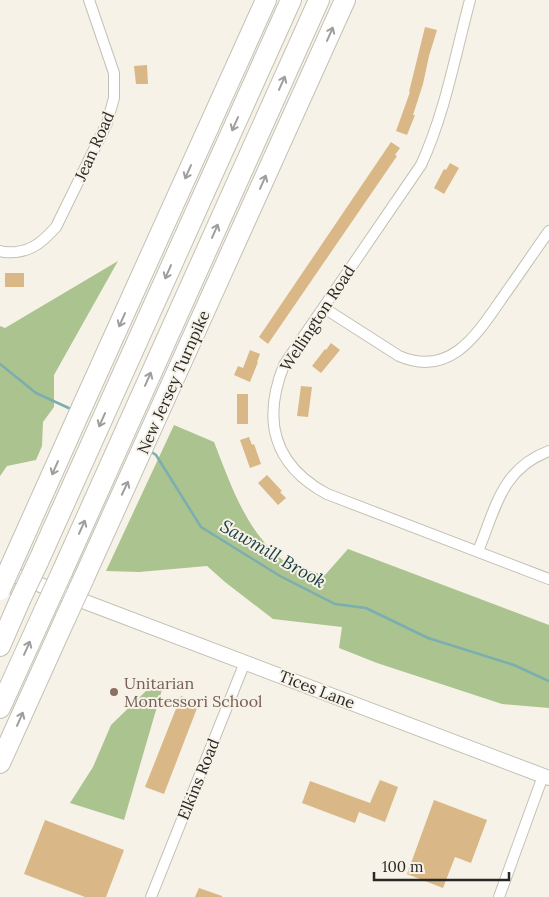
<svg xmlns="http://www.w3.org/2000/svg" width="549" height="897" font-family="Lora,serif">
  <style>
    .forest { fill: #abc38e }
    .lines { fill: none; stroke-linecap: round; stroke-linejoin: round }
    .stream { stroke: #7aaeb1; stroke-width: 2.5 }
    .building { fill: #dab786 }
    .minor-casing { stroke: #c3c0b5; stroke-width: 12 }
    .tertiary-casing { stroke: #c3c0b5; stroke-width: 16 }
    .motorway-casing { stroke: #c3c0b5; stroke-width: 22 }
    .minor { stroke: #fff; stroke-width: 10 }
    .tertiary { stroke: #fff; stroke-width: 14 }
    .motorway { stroke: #fff; stroke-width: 20 }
    .motorway-bridge-casing { stroke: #c3c0b5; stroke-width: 22; stroke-linecap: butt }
    .motorway-bridge { stroke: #fff; stroke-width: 20 }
    .oneway { stroke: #9f9e9c }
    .education-dot { fill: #8d6e63; stroke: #f6f2e7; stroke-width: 2 }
    .labels { text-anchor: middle; stroke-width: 4; stroke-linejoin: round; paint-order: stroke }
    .street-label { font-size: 16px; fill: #292824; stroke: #f6f2e7 }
    .education-label { font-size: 16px; fill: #785e54; stroke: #f6f2e7; text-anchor: start }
    .water-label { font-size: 18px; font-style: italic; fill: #1a3f41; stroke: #f6f2e7 }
  </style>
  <rect width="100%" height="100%" fill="#f6f2e7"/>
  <path class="forest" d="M118,261L54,375V407L43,422L42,446L36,460L7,466L0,476V326L5,328Z
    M174,425L214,442C231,485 246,532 284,561C292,568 314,572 325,575L348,549L549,625V708L502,704L377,663L339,648L342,627L273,619L225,582L207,566L139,572L106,571Z
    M163,686L124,820L70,803L93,767L111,725L147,690Z"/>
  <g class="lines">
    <path class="stream" d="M0,364L36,393L73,410
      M150,451L156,455L201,527L280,576L335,604L366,608L428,638L514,665L549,681"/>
  </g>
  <path class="building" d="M425,27L437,30L429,56L423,84L413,115H415L407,135L396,131L410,92H409Z
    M147,65L148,84H136L134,66Z
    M391,142L400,148L395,155L397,156L268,344L259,337Z
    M450,163L459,168L444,194L434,188L444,169L446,170Z
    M5,273H24V287H5Z
    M331,343L340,350L321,373L312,366L325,349L326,350Z
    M250,350L260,354L257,362H258L250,382L234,375L238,366L243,368Z
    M301,386L312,387L308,417L297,416Z
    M237,394H248V424H237Z
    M249,437L252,445L254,444L261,464L250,468L240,440Z
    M267,475L282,491L280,492L286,498L278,505L258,483Z
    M181,696L199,703L164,794L145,787Z
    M380,780L398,787L385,822L359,812L355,823L302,803L310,781L370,803Z
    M434,800L487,820L471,863L455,857L443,888L407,874Z
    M45,820L124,850L106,897H85L24,874Z
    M199,888L222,896V897H195Z"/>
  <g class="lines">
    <defs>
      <path id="minor" d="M470,0C455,56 445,113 421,165L284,365C262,420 273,465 327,494L549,579
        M0,251C5,253 10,252 16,252C34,250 44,240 56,227L107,123L114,98V73L89,0
        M324,308L399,356C452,379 479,331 505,294C520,273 534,252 549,231
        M478,551C496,508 501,469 549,451
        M151,897L245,662
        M499,897L543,776"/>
      <path id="tertiary" d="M1,570L549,778"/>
      <path id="motorway" d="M82,407L266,0
        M38,562L291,0
        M62,572L319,0
        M83,580L345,0
        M0,646L20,600
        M0,708L45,609
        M0,763L66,617"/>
    </defs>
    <use href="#minor" class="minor-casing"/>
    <use href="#tertiary" class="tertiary-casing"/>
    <use href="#motorway" class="motorway-casing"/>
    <use href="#minor" class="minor"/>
    <use href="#tertiary" class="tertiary"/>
    <use href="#motorway" class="motorway"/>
    <defs>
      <path id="motorway-bridge" d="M0,590L82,407
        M20,600L38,562
        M45,609L62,572
        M66,617L83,580"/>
    </defs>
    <use href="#motorway-bridge" class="motorway-bridge-casing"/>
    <use href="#motorway-bridge" class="motorway-bridge"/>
  </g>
  <defs><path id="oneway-shaft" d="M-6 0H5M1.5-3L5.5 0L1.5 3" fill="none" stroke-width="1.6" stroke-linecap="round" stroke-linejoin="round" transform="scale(1.25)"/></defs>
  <g class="oneway">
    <use href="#oneway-shaft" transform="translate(330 34) rotate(-66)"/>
    <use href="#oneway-shaft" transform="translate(282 83) rotate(-66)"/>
    <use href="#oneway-shaft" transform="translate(235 124) rotate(114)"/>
    <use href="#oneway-shaft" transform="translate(188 172) rotate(114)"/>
    <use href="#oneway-shaft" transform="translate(263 182) rotate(-66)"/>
    <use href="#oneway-shaft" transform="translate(215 231) rotate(-66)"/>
    <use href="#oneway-shaft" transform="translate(168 272) rotate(114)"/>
    <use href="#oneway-shaft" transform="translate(122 320) rotate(114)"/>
    <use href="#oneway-shaft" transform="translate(148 379) rotate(-66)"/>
    <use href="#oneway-shaft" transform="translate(102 420) rotate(114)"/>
    <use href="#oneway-shaft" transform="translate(55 468) rotate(114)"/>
    <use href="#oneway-shaft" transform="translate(125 488) rotate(-65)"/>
    <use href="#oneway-shaft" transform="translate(82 527) rotate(-66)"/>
    <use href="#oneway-shaft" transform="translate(27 648) rotate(-66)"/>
    <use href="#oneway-shaft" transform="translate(20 719) rotate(-66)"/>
  </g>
  <circle class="education-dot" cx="114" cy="692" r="5"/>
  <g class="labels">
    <g class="street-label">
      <text transform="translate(94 146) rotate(-66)" y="6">Jean Road</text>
      <text transform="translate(317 318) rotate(-57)" y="6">Wellington Road</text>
      <text transform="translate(173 382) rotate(-66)" y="6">New Jersey Turnpike</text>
      <text transform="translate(317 689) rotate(21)" y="6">Tices Lane</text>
      <text transform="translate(198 779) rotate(-68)" y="6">Elkins Road</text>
    </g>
    <g class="education-label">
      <text x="124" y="689">Unitarian<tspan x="124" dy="18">Montessori School</tspan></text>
    </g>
    <g class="water-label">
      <text transform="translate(273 554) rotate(30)" y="6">Sawmill Brook</text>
    </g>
  </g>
  <path d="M374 872v8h135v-8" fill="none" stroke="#292824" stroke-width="2.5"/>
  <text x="382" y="872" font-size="15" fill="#292824" stroke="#f6f2e7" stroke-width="4" paint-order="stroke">100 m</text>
</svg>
